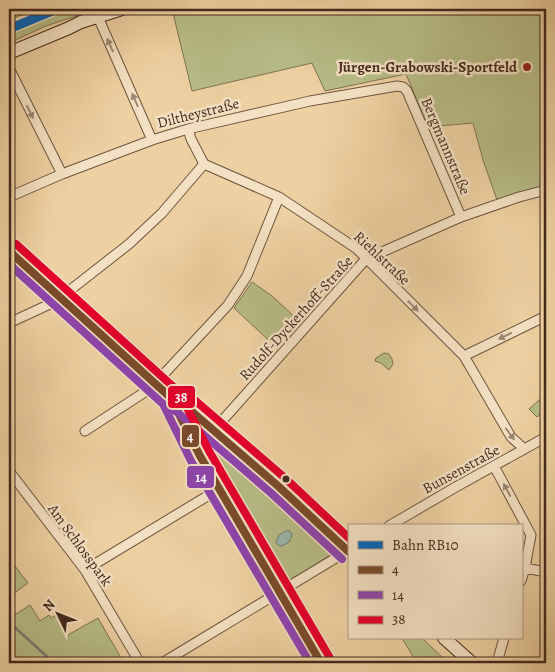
<svg xmlns="http://www.w3.org/2000/svg" width="555" height="672" font-family="Alegreya,serif">
  <style>
    .green { fill: #b7bc86; stroke: #7e7352 }
    .water { fill: #9ab6ac; stroke: #787e73 }
    .lines { fill: none; stroke-linecap: round; stroke-linejoin: round }
    .stream { stroke: #787e73; stroke-width: 2.5 }
    .street-casing { stroke: #6e543e; stroke-width: 11 }
    .secondary-casing { stroke: #442a1d; stroke-width: 14 }
    .street { stroke: #f4e1c3; stroke-width: 9 }
    .secondary { stroke: #f4e1c3; stroke-width: 12 }
    .bus-1-casing { stroke: #f4e1c3; stroke-width: 11 }
    .bus-2-casing { stroke: #f4e1c3; stroke-width: 11 }
    .bus-3-casing { stroke: #f4e1c3; stroke-width: 11 }
    .bus-1 { stroke: #7a4b2a; stroke-width: 8 }
    .bus-2 { stroke: #8e44ad; stroke-width: 8 }
    .bus-3 { stroke: #e4002b; stroke-width: 8 }
    .rail-1-casing { stroke: #f4e1c3; stroke-width: 12 }
    .rail-1 { stroke: #0065bd; stroke-width: 9 }
    .oneway { fill: #9c8670 }
    .poi-dot { fill: #8f2418; stroke: #f4e1c3; stroke-width: 2 }
    .bus-dot { fill: #442a1d; stroke: #f4e1c3; stroke-width: 2 }
    .labels { text-anchor: middle; stroke-width: 5; stroke-linejoin: round; paint-order: stroke }
    .poi-label { font-size: 15px; font-weight: bold; fill: #442a1d; stroke: #f4e1c3; text-anchor: end }
    .street-label { font-size: 15px; fill: #442a1d; stroke: #f4e1c3 }
    .line-badge { stroke: #f4e1c3; stroke-width: 2 }
    .badge-label { font-size: 14px; text-anchor: middle; font-weight: bold; fill: #fff }
  </style>
  <rect width="100%" height="100%" fill="#eed1a2"/>
  <filter id="stains"><feTurbulence type="fractalNoise" baseFrequency=".004" numOctaves="4"/><feColorMatrix values="0 0 0 0 .2 0 0 0 0 .09 0 0 0 0 .02 0 0 0 .5 -.17"/></filter>
  <radialGradient id="worn" r=".72"><stop offset=".6" stop-color="#630" stop-opacity="0"/><stop offset="1" stop-color="#630" stop-opacity=".3"/></radialGradient>
  <path class="green" d="M9,9H36L9,20Z
    M66,9H97L46,26L9,43V32Z
    M172,9H546V189L497,200L483,160L473,123L428,127L406,74L325,91L312,63L192,91Z
    M252,282L272,296L299,321L276,347L234,308Z
    M384,353L389,354L392,359L393,364L389,370L381,363L375,361L376,358Z
    M546,394V409L537,417L529,409Z
    M180,404L208,429L195,439Z
    M207,439L211,441L235,463L239,459L244,464L241,467L296,516L334,553L287,582L281,581L202,446Z
    M15,566L28,583L9,597V570Z
    M30,605L40,621L49,615L51,618L60,613L67,627L63,630L66,636L98,618L124,663H9V618H10Z
    M402,638H422L446,661L442,663H417Z"/>
  <path class="water" d="M286,531H290L292,535L289,542L282,546L278,545L276,542L279,535Z"/>
  <g class="lines">
    <path class="stream" d="M9,622L54,663"/>
    <defs>
      <path id="street" d="M98,17L152,140
        M9,68L62,174
        M188,129L191,139L204,164L279,197L357,249L464,356L511,437L520,445L523,450
        M9,197L62,174L152,140L188,129L310,101L397,86L403,87L407,91L461,217
        M9,323L50,304L60,298L129,244L162,213L204,164
        M464,356L546,316
        M85,431L151,388L228,305L247,276L279,197
        M195,446L214,430L366,259L461,217L519,197L546,190
        M494,466L531,535L525,568L521,581
        M9,471L85,570L140,663
        M389,526L454,488L546,437
        M525,568L546,572
        M85,570L219,489
        M162,663L349,550
        M497,663L504,638"/>
      <path id="secondary" d="M9,53L69,28L81,22L122,9
        M9,251L171,398L183,404L278,486L349,552
        M171,398L200,456L321,663
        M444,638L472,663"/>
    </defs>
    <use href="#street" class="street-casing"/>
    <use href="#secondary" class="secondary-casing"/>
    <use href="#street" class="street"/>
    <use href="#secondary" class="secondary"/>
    <defs>
      <path id="bus-1" d="M9,251L171,398L200,456L321,663
        M176,400L183,404L278,486L349,552"/>
      <path id="bus-2" d="M9,264L163,404L191,461L310,663
        M171,409L177,412L271,493L342,559"/>
      <path id="bus-3" d="M16,244L179,392L209,451L330,658
        M181,391L190,396L285,478L349,538"/>
    </defs>
    <use href="#bus-1" class="bus-1-casing"/>
    <use href="#bus-2" class="bus-2-casing"/>
    <use href="#bus-3" class="bus-3-casing"/>
    <use href="#bus-1" class="bus-1"/>
    <use href="#bus-2" class="bus-2"/>
    <use href="#bus-3" class="bus-3"/>
    <defs>
      <path id="rail-1" d="M9,29L57,9"/>
    </defs>
    <use href="#rail-1" class="rail-1-casing"/>
    <use href="#rail-1" class="rail-1"/>
  </g>
  <defs><path id="oneway-solid" d="M-6-.8H1V-3.2L6.5 0L1 3.2V.8H-6Z" transform="scale(1.25)"/></defs>
  <g class="oneway">
    <use href="#oneway-solid" transform="translate(110 45) rotate(-114)"/>
    <use href="#oneway-solid" transform="translate(135 100) rotate(-114)"/>
    <use href="#oneway-solid" transform="translate(30 112) rotate(64)"/>
    <use href="#oneway-solid" transform="translate(413 306) rotate(45)"/>
    <use href="#oneway-solid" transform="translate(505 336) rotate(154)"/>
    <use href="#oneway-solid" transform="translate(510 434) rotate(53)"/>
    <use href="#oneway-solid" transform="translate(507 490) rotate(-118)"/>
  </g>
  <circle class="poi-dot" cx="527" cy="67" r="5"/>
  <circle class="bus-dot" cx="286" cy="479" r="4.5"/>
  <g class="labels">
    <g class="poi-label">
      <text x="517" y="72">Jürgen-Grabowski-Sportfeld</text>
    </g>
    <g class="street-label">
      <text transform="translate(198 113) rotate(-14)" y="5">Diltheystraße</text>
      <text transform="translate(446 146) rotate(67)" y="5">Bergmannstraße</text>
      <text transform="translate(382 258) rotate(43)" y="5">Riehlstraße</text>
      <text transform="translate(296 318) rotate(-48)" y="5">Rudolf-Dyckerhoff-Straße</text>
      <text transform="translate(461 469) rotate(-29)" y="5">Bunsenstraße</text>
      <text transform="translate(80 545) rotate(54)" y="5">Am Schlosspark</text>
    </g>
  </g>
  <g class="line-badge">
    <rect x="167" y="385" width="29" height="24" rx="5" fill="#e4002b"/>
    <rect x="181" y="424" width="19" height="24" rx="5" fill="#7a4b2a"/>
    <rect x="186" y="465" width="29" height="24" rx="5" fill="#8e44ad"/>
  </g>
  <g class="badge-label">
    <text x="181" y="402">38</text>
    <text x="190" y="441">4</text>
    <text x="201" y="482">14</text>
  </g>
  <rect width="555" height="672" fill="none" stroke="#eed1a2" stroke-width="30"/>
  <rect x="10" y="10" width="535" height="652" fill="none" stroke="#442a1d" stroke-width="2.5"/>
  <rect x="15" y="15" width="525" height="642" fill="none" stroke="#442a1d"/>
  <rect x="348" y="524" width="175" height="115" fill="#f4e1c3" stroke="#ae9881"/>
  <rect x="358" y="541" width="25" height="8" fill="#0065bd" stroke="#ae9881"/>
  <text x="392" y="550" font-size="15" fill="#442a1d">Bahn RB10</text>
  <rect x="358" y="566" width="25" height="8" fill="#7a4b2a" stroke="#ae9881"/>
  <text x="392" y="574" font-size="15" fill="#442a1d">4</text>
  <rect x="358" y="591" width="25" height="8" fill="#8e44ad" stroke="#ae9881"/>
  <text x="392" y="600" font-size="15" fill="#442a1d">14</text>
  <rect x="358" y="616" width="25" height="8" fill="#e4002b" stroke="#ae9881"/>
  <text x="392" y="624" font-size="15" fill="#442a1d">38</text>
  <g transform="translate(58 614) rotate(313)" stroke="#f4e1c3" stroke-width="4" paint-order="stroke">
  <path d="M0-4L9 19L0 12L-9 19Z" fill="#442a1d"/>
  <text y="-8" font-size="14" font-weight="bold" text-anchor="middle" fill="#442a1d">N</text>
  </g>
  <rect width="100%" height="100%" filter="url(#stains)"/>
  <rect width="100%" height="100%" fill="url(#worn)"/>
</svg>
